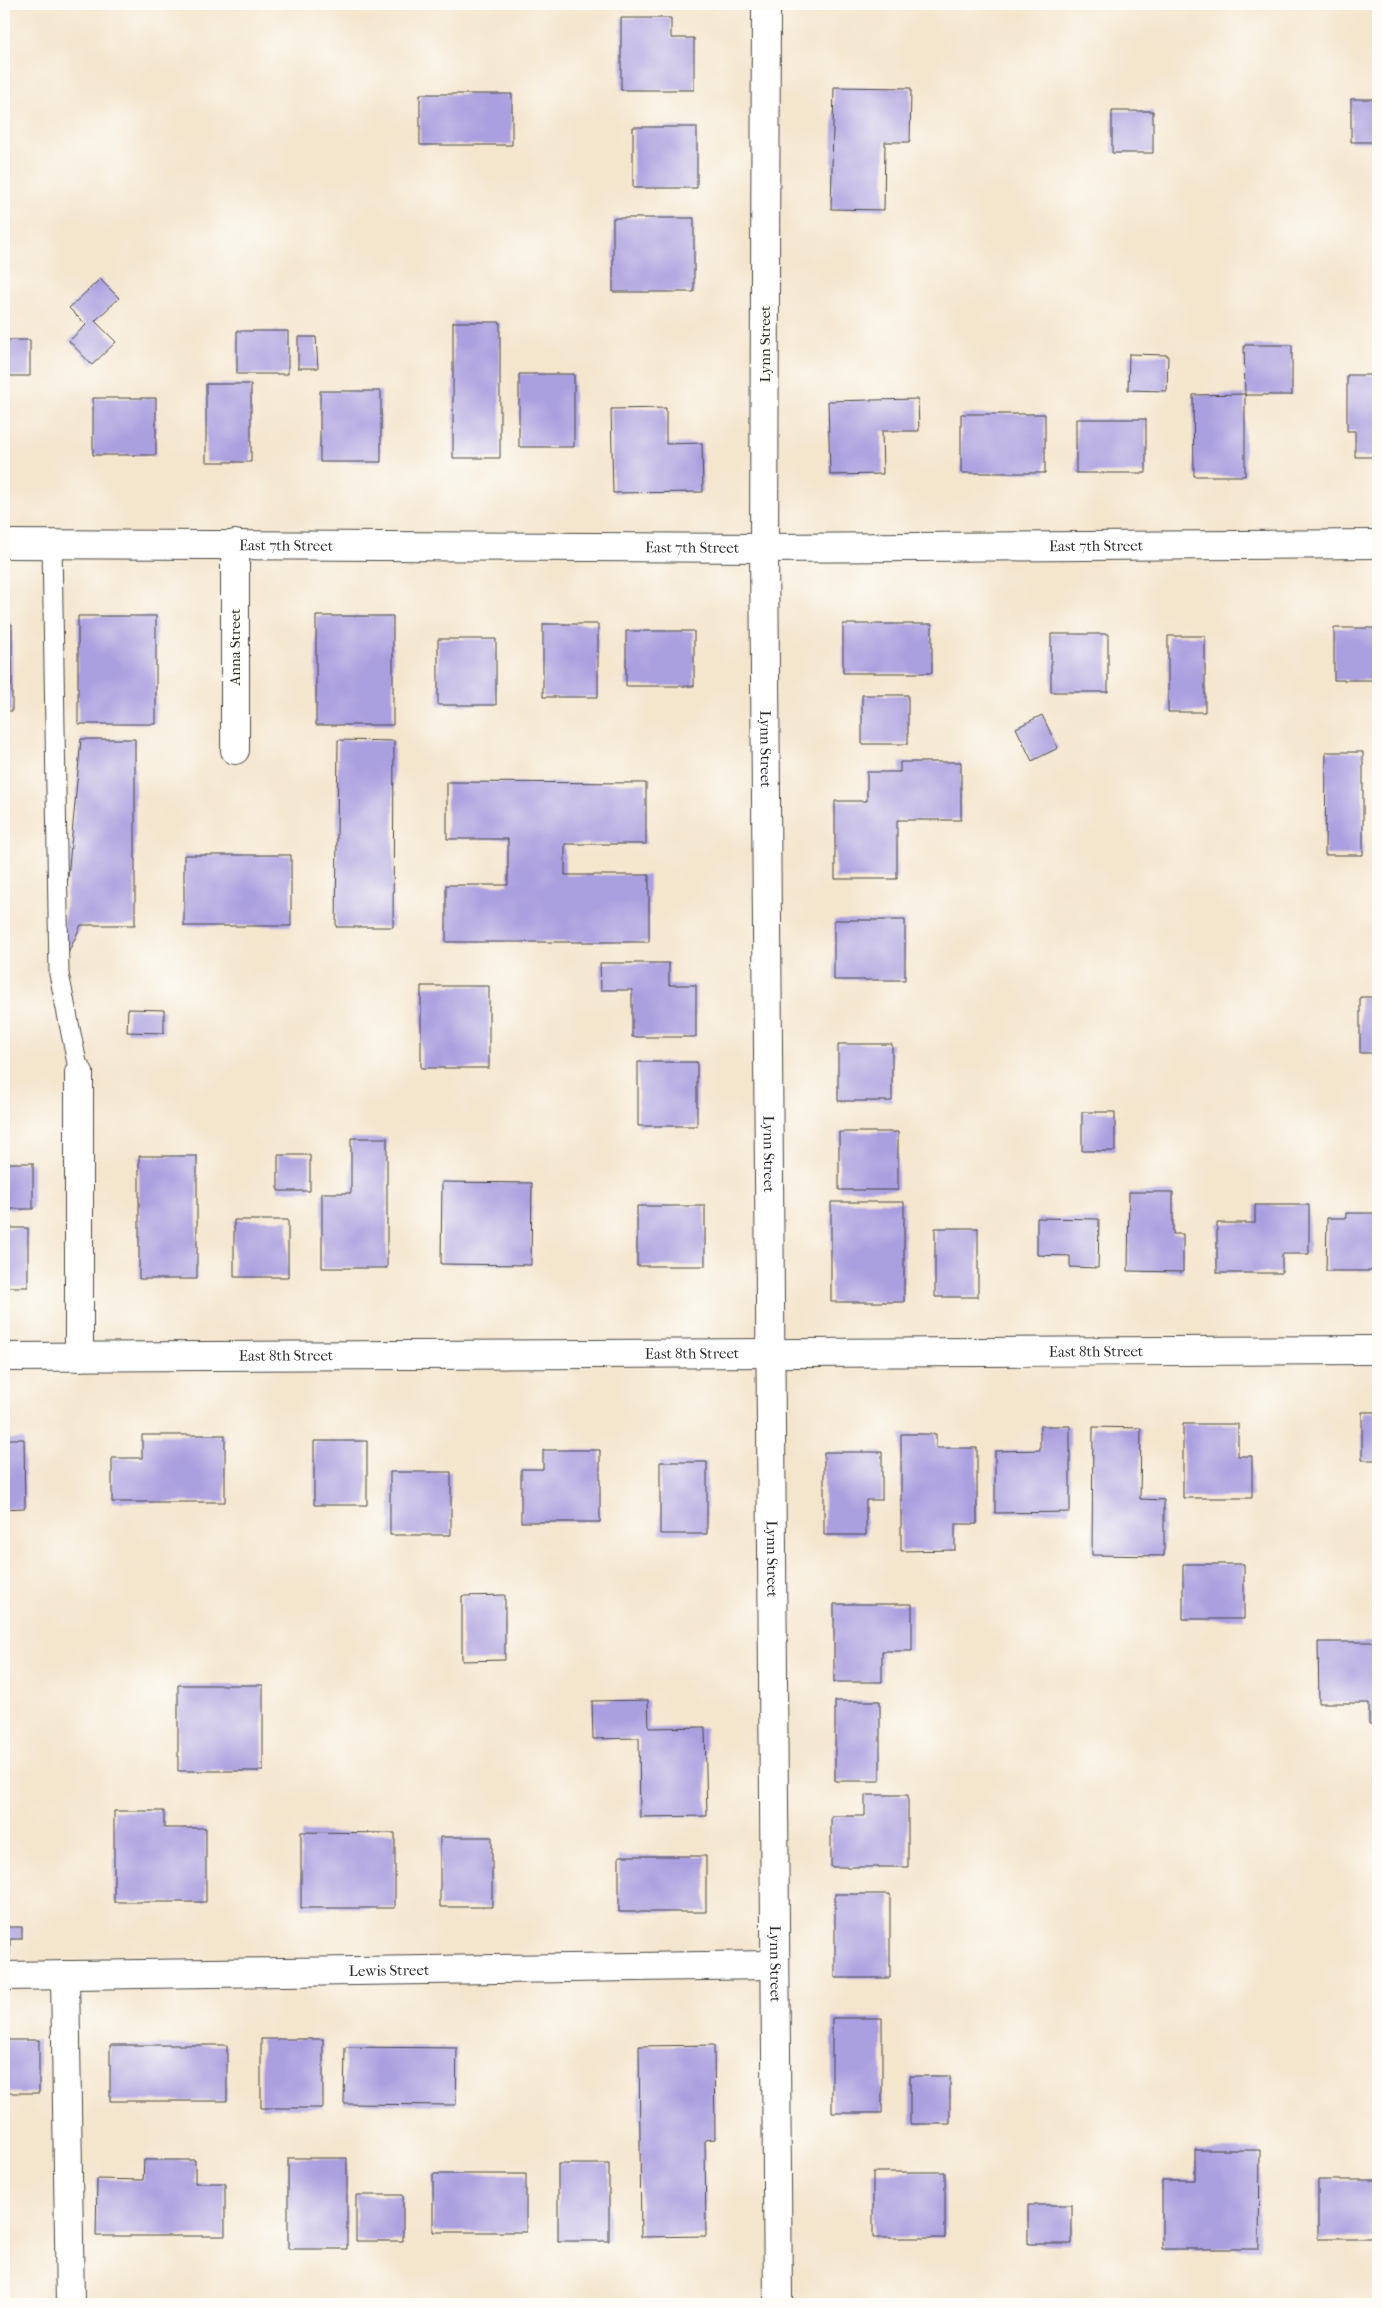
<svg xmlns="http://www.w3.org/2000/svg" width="1382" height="2308" font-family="'IM FELL French Canon',serif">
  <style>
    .building { fill: #aa9fdf }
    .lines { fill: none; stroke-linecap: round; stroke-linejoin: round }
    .service-casing { stroke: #494743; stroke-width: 21 }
    .minor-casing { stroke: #494743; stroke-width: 30 }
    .service { stroke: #fff; stroke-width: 19 }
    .minor { stroke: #fff; stroke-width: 28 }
    .labels { text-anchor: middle; stroke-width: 4; stroke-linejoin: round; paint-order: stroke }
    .street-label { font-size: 15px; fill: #2b2b2b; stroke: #fdfcf7 }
  </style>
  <rect width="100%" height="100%" fill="#fdfcf7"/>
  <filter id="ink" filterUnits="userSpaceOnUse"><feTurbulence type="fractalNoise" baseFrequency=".02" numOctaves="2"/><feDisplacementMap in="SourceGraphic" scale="10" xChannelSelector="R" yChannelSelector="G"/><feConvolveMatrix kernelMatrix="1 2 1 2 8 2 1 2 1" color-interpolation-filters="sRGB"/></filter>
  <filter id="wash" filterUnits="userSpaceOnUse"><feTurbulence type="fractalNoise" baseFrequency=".0096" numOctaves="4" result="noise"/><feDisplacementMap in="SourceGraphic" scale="20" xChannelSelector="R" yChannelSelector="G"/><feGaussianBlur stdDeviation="1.12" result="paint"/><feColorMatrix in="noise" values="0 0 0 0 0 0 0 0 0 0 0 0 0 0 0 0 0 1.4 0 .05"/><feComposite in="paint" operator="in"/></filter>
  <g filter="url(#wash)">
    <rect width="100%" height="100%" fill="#f4e5cd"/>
    <g id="blocks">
      <path class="building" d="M621,18H671V38H694V90H621Z
        M834,87L911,88L910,142H885L884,210L831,209Z
        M420,94H512V145H420Z
        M1351,99H1378V142H1351Z
        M1112,111H1153V153H1112Z
        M633,127H697V188H633Z
        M613,218H694V292H613Z
        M100,279L119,298L95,321L116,342L92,365L69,341L86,325L69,308Z
        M453,322H500V458H453Z
        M237,331H288V374H237Z
        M298,337H316L318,368H298Z
        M4,340H30V376H4Z
        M1244,345H1292V395H1245Z
        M1129,354L1168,355L1167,391L1128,390Z
        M519,374H574V447H519Z
        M1347,375H1378V457H1355V431H1347Z
        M206,384H251V462H206Z
        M320,391H381V462H320Z
        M1245,394V476H1194L1193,395Z
        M93,398H156V455H93Z
        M918,399L919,431H882L883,474L830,475L828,401Z
        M666,408V444L702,443L703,492L613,493L611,409Z
        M961,414H1045V473H961Z
        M1076,419H1146V473H1076Z
        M78,616H156V724H78Z
        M316,616H393V725H316Z
        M4,624H12V711H4Z
        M543,624H598V697H543Z
        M843,624H932V673H843Z
        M1334,628H1378V680H1334Z
        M626,631H694V686H626Z
        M1051,634H1108V692H1051Z
        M1168,636H1205V712H1168Z
        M438,639H496V705H438Z
        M862,695H908V744H862Z
        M1042,715L1058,748L1032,761L1016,728Z
        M81,739H135V925H81L59,973Z
        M338,740L394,741L393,927H336Z
        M1326,752H1363V855H1325Z
        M900,762H961V820H897V879H835V801H867V772H900Z
        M447,782L646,783V844H565V875H649V942H446V885H508V839H447Z
        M184,855H291V926H184Z
        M834,920H905V980H834Z
        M600,963H669V985H696V1037H632V990H601Z
        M421,986H489V1068H421Z
        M1360,997H1378V1053H1360Z
        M128,1009L164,1010V1033L127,1032Z
        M838,1044H892V1101H838Z
        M638,1062H697V1126H638Z
        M1082,1112H1115V1151H1082Z
        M839,1132H898V1190H839Z
        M351,1138H387V1268H322V1193H351Z
        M278,1155H310V1191H278Z
        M139,1156H197V1279H139Z
        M4,1163H33V1209H4Z
        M442,1182L532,1183L531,1265L441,1264Z
        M1129,1192H1173V1234H1183V1272L1128,1271Z
        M831,1202H904V1302H831Z
        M1255,1205H1309V1254H1282V1273H1217V1223H1255Z
        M637,1206H705V1266H637Z
        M1346,1213H1378V1271H1326L1327,1218H1346Z
        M1037,1218L1099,1219L1098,1268L1070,1267V1256L1037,1255Z
        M234,1220H288V1277H234Z
        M4,1228H28V1287H4Z
        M935,1228H978V1297H935Z
        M1362,1412H1378V1460H1362Z
        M1183,1424H1238V1456H1252V1498H1183Z
        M1040,1426H1070V1512L995,1513V1451L1040,1450Z
        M1093,1427L1141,1428L1140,1499L1164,1500V1556L1092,1555Z
        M901,1434H936V1448H977V1524H955V1550L901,1551Z
        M142,1435H225V1502H112V1458H142Z
        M4,1439H24L25,1508L4,1509Z
        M314,1441H367V1505H314Z
        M543,1450H600V1522H521V1469H543Z
        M824,1452H882V1500H866V1535H824Z
        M660,1462H707V1534H660Z
        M390,1472H451V1535H390Z
        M1183,1564H1244V1619H1183Z
        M505,1595V1660L462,1661V1596Z
        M834,1604H912V1651H882V1682H834Z
        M1318,1642H1378V1724H1369V1703H1319Z
        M178,1685H263V1771H178Z
        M648,1700L649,1728L705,1727L707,1816L640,1817L639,1738L593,1739L592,1701Z
        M835,1701H880V1781H835Z
        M865,1795H908V1867H831V1816H865Z
        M114,1811H164V1828H206V1902H114Z
        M301,1832L395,1833V1908H301Z
        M440,1837H492V1907H440Z
        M619,1856H706V1912H619Z
        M835,1894H890V1978H835Z
        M4,1927H22V1939H10V1956H4Z
        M832,2018H882V2113H832Z
        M261,2039H323V2108H261Z
        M4,2040H39V2093H4Z
        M110,2045H227V2101H110Z
        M714,2045L715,2139L705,2140L706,2236L641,2237L639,2046Z
        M345,2047L457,2048L456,2105L344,2104Z
        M910,2076H950V2124H910Z
        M1195,2150H1260L1259,2249H1162V2180H1195Z
        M288,2158H347V2249H288Z
        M144,2160H195V2183H225V2236H96L97,2179L143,2180Z
        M558,2164H609V2241H558Z
        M873,2172H945V2238H873Z
        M433,2174H526V2232H433Z
        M1318,2180H1378V2238H1318Z
        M356,2195H403V2241H356Z
        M1028,2205H1072V2244H1028Z"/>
    </g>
  </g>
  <g filter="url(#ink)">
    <use href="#blocks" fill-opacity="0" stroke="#494743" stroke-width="1"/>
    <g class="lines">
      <defs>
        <path id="service" d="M52,544L59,974L79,1073"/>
        <g id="minor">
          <path id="s1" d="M766,4L764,548L778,2304"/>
          <path id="s2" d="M4,544L764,548L1378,544"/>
          <path d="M235,544V750"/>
          <path id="s3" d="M4,1357L1378,1350"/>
          <path d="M79,1357V1073"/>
          <path d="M65,1975L70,2304"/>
          <path id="s4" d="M4,1976L774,1965"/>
        </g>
      </defs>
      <use href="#service" class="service-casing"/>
      <use href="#minor" class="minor-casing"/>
      <use href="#service" class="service"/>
      <use href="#minor" class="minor"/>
    </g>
  </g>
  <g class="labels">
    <g class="street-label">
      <text transform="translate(765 344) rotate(-90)" y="5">Lynn Street</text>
      <text dy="5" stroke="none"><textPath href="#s2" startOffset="282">East 7th Street</textPath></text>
      <text dy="5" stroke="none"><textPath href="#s2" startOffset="1092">East 7th Street</textPath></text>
      <text dy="5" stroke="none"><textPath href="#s2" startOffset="688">East 7th Street</textPath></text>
      <text transform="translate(235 647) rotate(-90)" y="5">Anna Street</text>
      <text dy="5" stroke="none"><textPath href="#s1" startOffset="745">Lynn Street</textPath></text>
      <text dy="5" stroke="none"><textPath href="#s1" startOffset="1150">Lynn Street</textPath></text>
      <text dy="5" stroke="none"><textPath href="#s3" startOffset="1092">East 8th Street</textPath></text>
      <text dy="5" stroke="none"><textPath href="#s3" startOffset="688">East 8th Street</textPath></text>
      <text dy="5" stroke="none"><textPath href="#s3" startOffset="282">East 8th Street</textPath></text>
      <text dy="5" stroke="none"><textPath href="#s1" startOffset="1555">Lynn Street</textPath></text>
      <text dy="5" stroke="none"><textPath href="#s1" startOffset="1960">Lynn Street</textPath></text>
      <text dy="5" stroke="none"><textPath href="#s4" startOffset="385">Lewis Street</textPath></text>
    </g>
  </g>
  <rect width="1382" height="2308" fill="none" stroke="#fdfcf7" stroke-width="20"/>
</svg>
